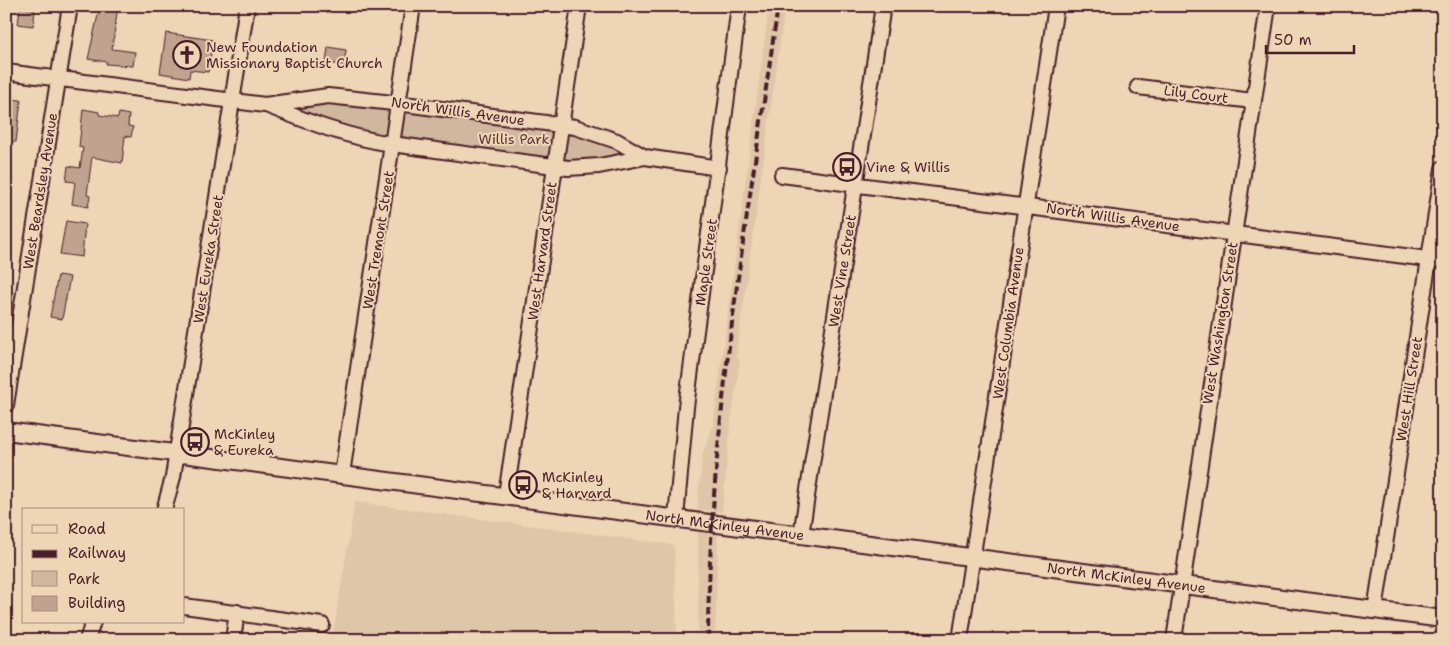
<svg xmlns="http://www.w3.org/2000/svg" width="1449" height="646" font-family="'Shantell Sans',sans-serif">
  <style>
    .built { fill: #dfc6a9 }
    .green { fill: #d2b79f; stroke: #8e6b65 }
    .building { fill: #bfa38e; stroke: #4a1f2b }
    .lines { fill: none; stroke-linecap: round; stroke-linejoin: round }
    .minor-casing { stroke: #4a1f2b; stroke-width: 18 }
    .tertiary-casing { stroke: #4a1f2b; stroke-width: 20 }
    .minor { stroke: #edd5b5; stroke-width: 14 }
    .tertiary { stroke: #edd5b5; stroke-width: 16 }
    .rail { stroke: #4a1f2b; stroke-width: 4; stroke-dasharray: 8 4; stroke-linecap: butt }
    .labels { text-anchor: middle; stroke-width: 4; stroke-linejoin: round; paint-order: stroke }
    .poi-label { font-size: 14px; fill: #4a1f2b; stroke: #edd5b5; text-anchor: start }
    .street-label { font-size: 14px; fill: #4a1f2b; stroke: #edd5b5 }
    .park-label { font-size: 14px; fill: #5e363c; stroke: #edd5b5 }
  </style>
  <rect width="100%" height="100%" fill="#edd5b5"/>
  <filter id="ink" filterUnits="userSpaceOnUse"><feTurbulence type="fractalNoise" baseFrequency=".02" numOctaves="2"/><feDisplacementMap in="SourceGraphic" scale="10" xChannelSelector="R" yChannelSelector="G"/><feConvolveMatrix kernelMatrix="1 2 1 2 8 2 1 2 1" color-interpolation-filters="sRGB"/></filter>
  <g filter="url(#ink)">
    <path class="built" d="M769,6H785L736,357L740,360L730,429L722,512L697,509L703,453L713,426Z
      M355,502L674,545L677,640H332Z
      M698,532L718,535L715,640H698Z"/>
    <path class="green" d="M327,101L578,133L622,150L623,153L619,157L577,162L368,135L299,111V107Z"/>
    <path class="building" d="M100,6H118L112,49L135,52L133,66L106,64L107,62L88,59Z
      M20,8L35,10L33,26L18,24Z
      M166,33L213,40L208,72L190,70L189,78L160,73Z
      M328,47L346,50L344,65L326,63Z
      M6,99L21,100L16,142L6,141Z
      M83,109L99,112V115L118,118L119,113L129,115L128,126L133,127L131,137L125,136L122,163L92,157L87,195L90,196L88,207L72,204L75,182L66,181L68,166L80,168L83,148L79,147Z
      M66,221L85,224L82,257L60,254Z
      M58,275L70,277L62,319L50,317Z"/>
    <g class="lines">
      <defs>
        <path id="minor" d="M6,72L265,105L328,96L412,105L575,127L617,141L645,157L719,168
          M1138,87L1253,101
          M266,105C306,121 349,138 392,144L568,168L599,166L645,157
          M782,175L1443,261
          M6,405L70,6
          M342,474L413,6
          M506,495L579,6
          M164,510L173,477L247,6
          M676,518L686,407L739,6
          M801,535L883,6
          M184,606L322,625
          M1375,610L1443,168
          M87,640L93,622
          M233,640L237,612
          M960,640L1056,6
          M1174,640L1268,6"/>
        <g id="tertiary">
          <path id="s1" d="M6,431L1443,619"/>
        </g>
      </defs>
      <use href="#minor" class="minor-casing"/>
      <use href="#tertiary" class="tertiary-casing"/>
      <use href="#minor" class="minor"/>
      <use href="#tertiary" class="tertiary"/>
      <path class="rail" d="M708,640C709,427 748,217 778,6"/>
    </g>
  </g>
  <defs>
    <symbol id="church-ring" viewBox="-11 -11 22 22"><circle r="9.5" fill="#edd5b5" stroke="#4a1f2b" stroke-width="1.5"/><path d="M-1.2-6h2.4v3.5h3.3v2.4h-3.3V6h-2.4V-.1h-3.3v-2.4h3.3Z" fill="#4a1f2b"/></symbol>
    <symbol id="bus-ring" viewBox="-11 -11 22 22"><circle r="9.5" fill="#edd5b5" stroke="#4a1f2b" stroke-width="1.5"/><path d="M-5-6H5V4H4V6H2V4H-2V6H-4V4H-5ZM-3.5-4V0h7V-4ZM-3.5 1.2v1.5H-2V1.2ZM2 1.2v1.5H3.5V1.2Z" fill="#4a1f2b"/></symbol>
  </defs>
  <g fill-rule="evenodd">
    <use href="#church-ring" x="171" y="39" width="32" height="32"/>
    <use href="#bus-ring" x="831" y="151" width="32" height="32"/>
    <use href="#bus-ring" x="179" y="426" width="32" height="32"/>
    <use href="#bus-ring" x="507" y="469" width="32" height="32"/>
  </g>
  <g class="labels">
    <g class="poi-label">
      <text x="206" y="52">New Foundation<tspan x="206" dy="16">Missionary Baptist Church</tspan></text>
      <text x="866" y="172">Vine &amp; Willis</text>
      <text x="214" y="439">McKinley<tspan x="214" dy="16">&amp; Eureka</tspan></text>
      <text x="542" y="482">McKinley<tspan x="542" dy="16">&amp; Harvard</tspan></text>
    </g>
    <g class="street-label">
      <text transform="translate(1196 94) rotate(7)" y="5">Lily Court</text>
      <text transform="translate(458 111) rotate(8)" y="5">North Willis Avenue</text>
      <text transform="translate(40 191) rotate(-81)" y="5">West Beardsley Avenue</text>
      <text transform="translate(1113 217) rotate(8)" y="5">North Willis Avenue</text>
      <text transform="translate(378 240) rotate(-81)" y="5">West Tremont Street</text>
      <text transform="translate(542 251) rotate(-82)" y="5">West Harvard Street</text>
      <text transform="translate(208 259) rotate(-81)" y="5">West Eureka Street</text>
      <text transform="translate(706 262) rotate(-82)" y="5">Maple Street</text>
      <text transform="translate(842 271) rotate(-81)" y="5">West Vine Street</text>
      <text transform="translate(1008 323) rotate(-82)" y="5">West Columbia Avenue</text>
      <text transform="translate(1220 323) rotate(-81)" y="5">West Washington Street</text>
      <text transform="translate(1409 389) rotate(-81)" y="5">West Hill Street</text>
      <text dy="5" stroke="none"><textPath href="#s1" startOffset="725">North McKinley Avenue</textPath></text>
      <text dy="5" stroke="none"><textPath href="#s1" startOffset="1130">North McKinley Avenue</textPath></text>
    </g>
    <g class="park-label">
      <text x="514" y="144">Willis Park</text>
    </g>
  </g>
  <rect width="1449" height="646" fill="none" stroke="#edd5b5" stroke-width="25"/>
  <rect x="12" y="12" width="1424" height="621" fill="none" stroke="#4a1f2b" stroke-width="2" filter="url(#ink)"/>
  <rect x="22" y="508" width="162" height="115" fill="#edd5b5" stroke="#ac8c7e"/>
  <rect x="32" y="525" width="25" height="8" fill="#edd5b5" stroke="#ac8c7e"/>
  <text x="68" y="534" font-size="15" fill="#4a1f2b">Road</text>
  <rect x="32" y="550" width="25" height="8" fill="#4a1f2b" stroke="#ac8c7e"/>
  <text x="68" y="558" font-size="15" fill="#4a1f2b">Railway</text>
  <rect x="32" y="571" width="25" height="15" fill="#d2b79f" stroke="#ac8c7e"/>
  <text x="68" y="584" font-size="15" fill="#4a1f2b">Park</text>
  <rect x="32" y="596" width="25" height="15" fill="#bfa38e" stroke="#ac8c7e"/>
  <text x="68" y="608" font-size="15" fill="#4a1f2b">Building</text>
  <path d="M1266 45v8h88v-8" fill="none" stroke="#4a1f2b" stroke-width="2.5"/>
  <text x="1274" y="45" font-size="15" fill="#4a1f2b" stroke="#edd5b5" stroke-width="4" paint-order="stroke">50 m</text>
</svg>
